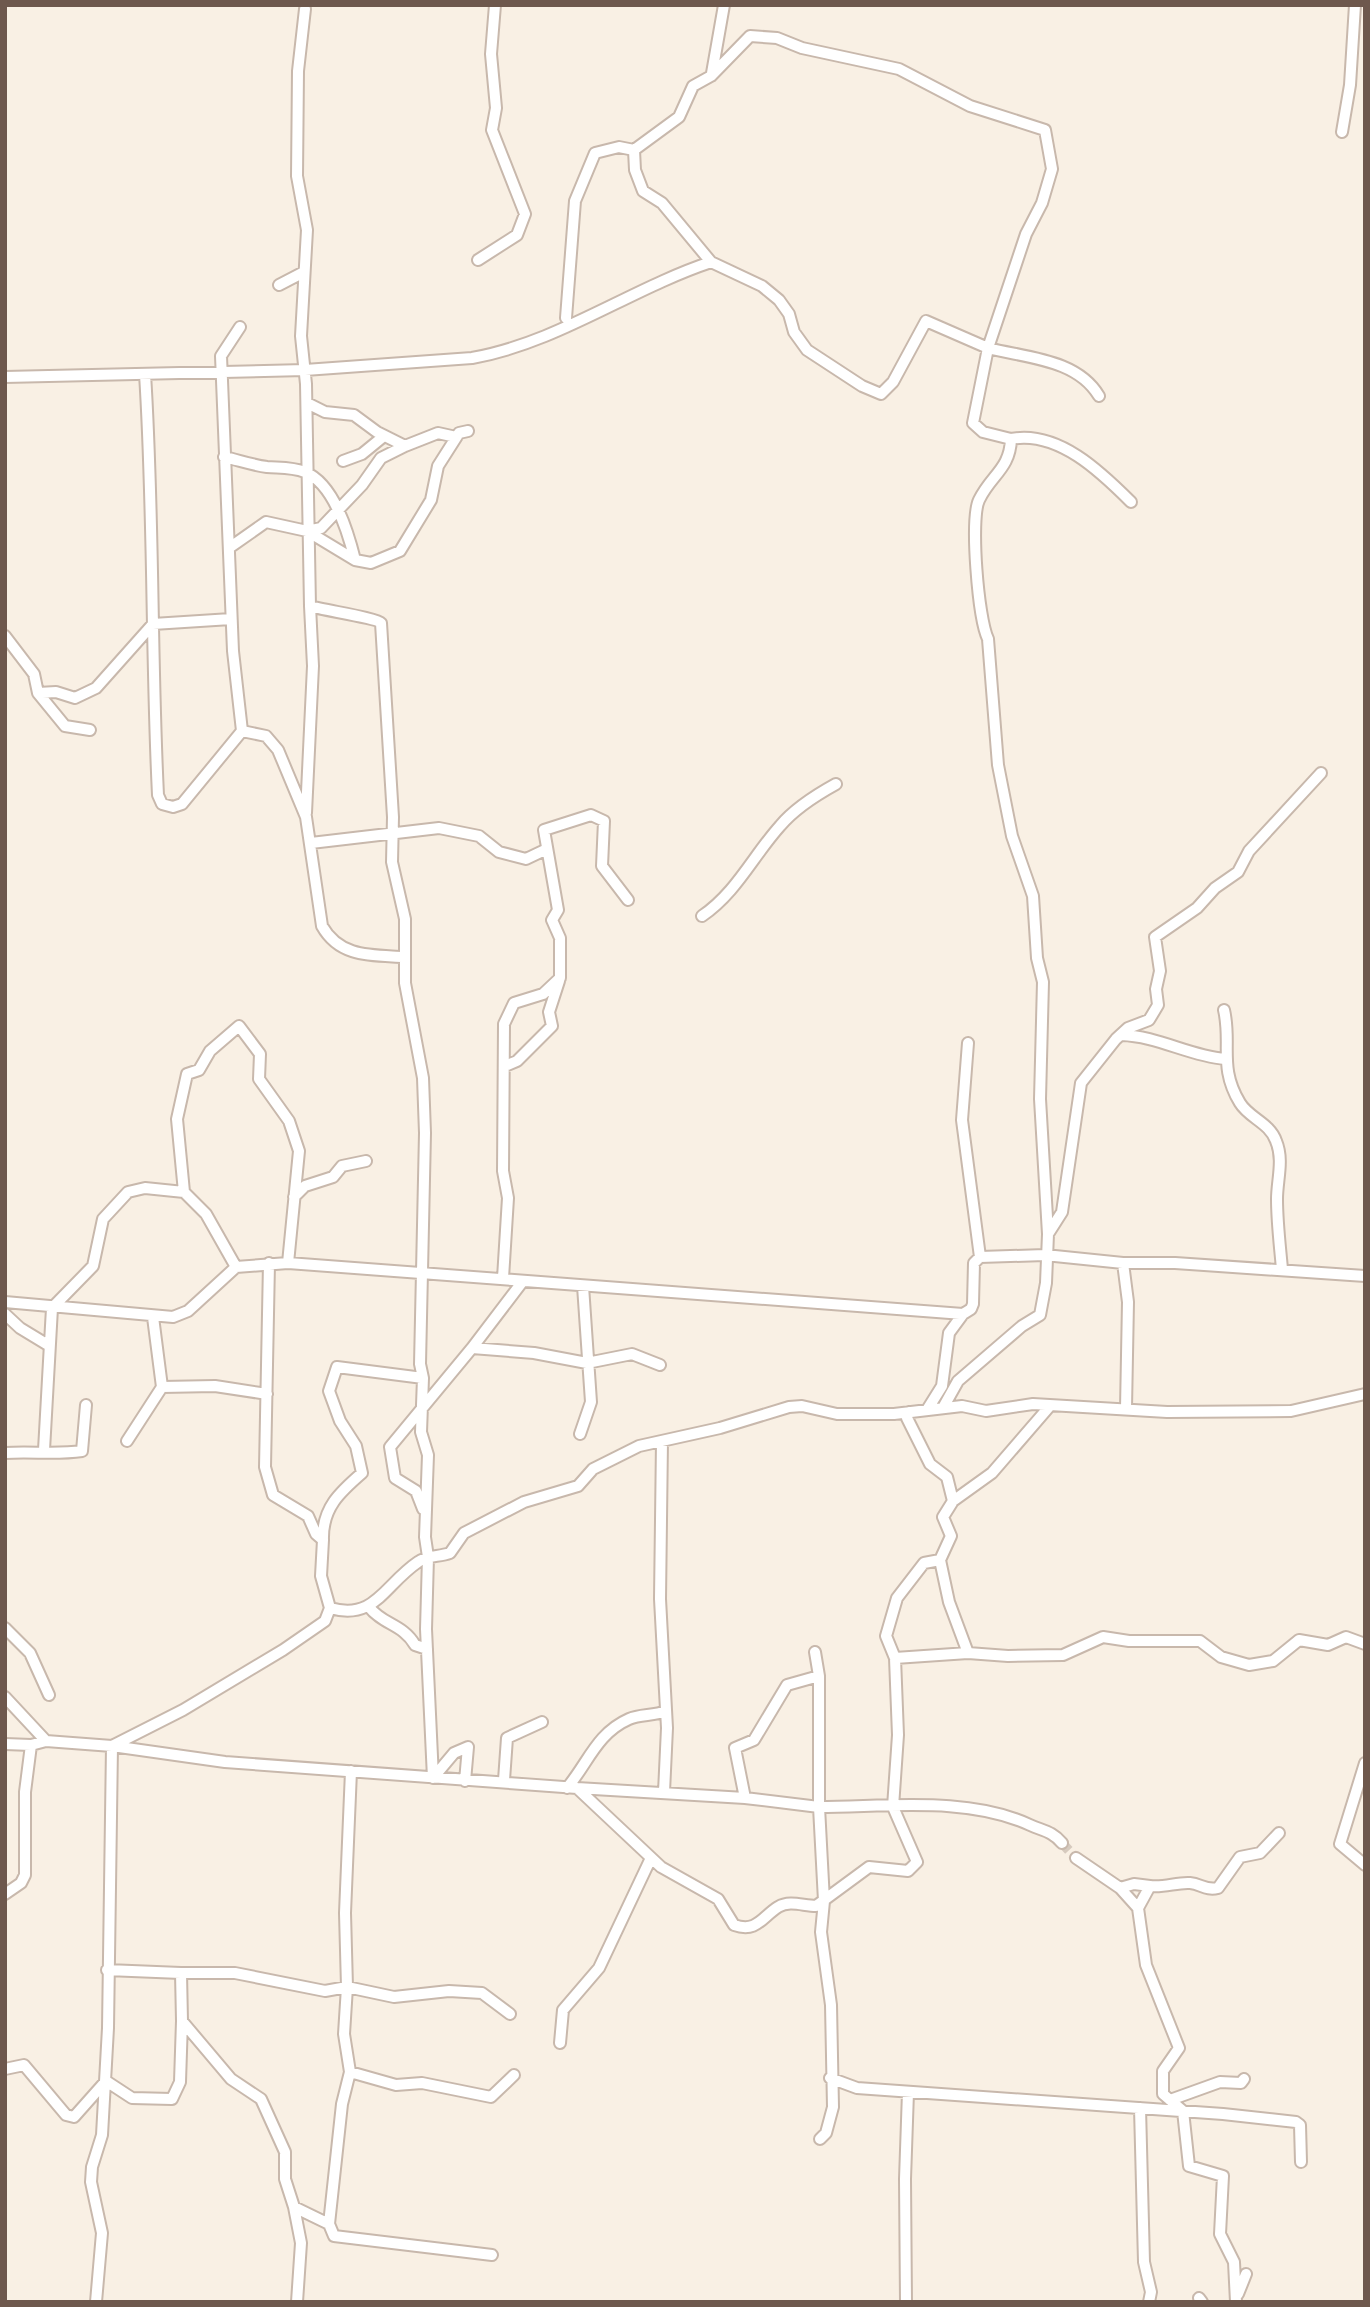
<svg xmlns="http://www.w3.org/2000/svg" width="1370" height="2307" font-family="'PT Sans Narrow',sans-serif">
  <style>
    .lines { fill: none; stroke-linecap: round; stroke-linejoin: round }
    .minor-tunnel { stroke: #d6cabe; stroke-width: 10; stroke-dasharray: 10 5; stroke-linecap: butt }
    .minor-casing { stroke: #c8b8ac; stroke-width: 14 }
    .minor { stroke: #fff; stroke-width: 10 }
  </style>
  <rect width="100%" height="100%" fill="#f9f0e4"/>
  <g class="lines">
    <path class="minor-tunnel" d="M1062,1843L1076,1858"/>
    <defs>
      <path id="minor" d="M305,9L298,71L297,176L307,230L301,336L306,384L310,606C322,610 377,618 381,623L393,817L392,862L405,919V983L423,1078L425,1133L420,1364L423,1378L421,1432L428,1455L425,1537L428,1557L426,1629L433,1778L454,1753L468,1747L465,1781
        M712,73L724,5
        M1342,132L1350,85L1355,5
        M478,260L517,235L525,214L492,130L496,108L491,54L495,5
        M279,285L304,272
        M566,318L575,201L595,153L619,147L634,150
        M145,374C154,514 151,654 158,795L162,804L173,807L182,804L242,731L233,651L221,356L240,327
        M5,377L305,370L472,358C557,343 630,289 711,262
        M1011,439L983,432L973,423L988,348L926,321L893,382L881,394L862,386L807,350L794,332L789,314L779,300L762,286L711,262L662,203L643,191L635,170L634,150L679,117L693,86L711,76L750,36L777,38L802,48L899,69L970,106L1045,130L1052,169L1042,203L1026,234L988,348C1027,358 1077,359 1099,396
        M405,446L438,433L456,437
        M224,457C238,460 252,465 267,467C280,468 292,467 305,472C334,484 348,532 355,560
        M343,461L362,454L384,436
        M307,531L355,560L371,563L400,551L431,500L438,466L459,433L468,431
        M229,548L266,522L307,531L321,528L362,485L381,458L405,446L377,432L354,415L325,412L307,403
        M5,636L34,674L38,693L65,726L90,730
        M38,693L56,692L75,698L96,688L153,624L231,619
        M242,731L266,736L278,750L306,817L322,926C340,958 372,955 404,957
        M306,813L313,666L310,606
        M311,843L439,828L479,836L499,852L526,859L547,849
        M702,916C736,893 753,856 780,826C795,808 816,795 836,784
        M1224,1010C1232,1044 1218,1067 1240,1103C1249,1118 1270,1123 1276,1141C1284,1160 1277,1180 1277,1199C1277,1223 1280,1246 1282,1269
        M1121,1035C1158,1036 1189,1056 1225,1059
        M968,1043L962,1120L980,1257
        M505,1066L517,1061L552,1026L549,1012L559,981
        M294,1197L305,1186L333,1177L342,1166L366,1161
        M1048,1234L1062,1212L1081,1083L1116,1039L1128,1028L1149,1020L1158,1005L1156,989L1160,971L1155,937L1197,908L1215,888L1238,872L1249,851L1321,773
        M269,1263L265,1467L273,1495L308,1516L316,1534L323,1540L321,1576L330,1608
        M1123,1263L1128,1302L1126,1408
        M236,1267L206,1214L184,1192L177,1119L187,1074L199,1070L210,1051L239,1026L260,1054L259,1079L289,1121L299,1151L288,1263
        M503,1278L508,1198L503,1171L504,1024L514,1003L543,994L560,978V938L552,920L558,910L544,830L591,815L604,821L602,866L628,900
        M5,1302L173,1317L188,1311L236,1267L288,1263L963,1314L971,1309L973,1304L974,1263L980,1257L1045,1255L1123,1263H1175L1365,1276
        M5,1314L20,1328L48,1345
        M472,1348L523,1281
        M162,1387L215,1386L267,1394
        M944,1406L958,1381L1022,1326L1040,1315L1046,1283L1048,1234L1040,1099L1043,982L1037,958L1033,896L1012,836L998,765L988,639C978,618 970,519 979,500C991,475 1010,469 1011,439C1058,430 1101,472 1131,502
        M927,1410L942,1386L949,1333L963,1314
        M909,1412L907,1418L930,1464L947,1477L953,1501L943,1517L951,1536L940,1560L949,1602L968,1653
        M580,1434L591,1402L583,1286
        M127,1441L162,1387L153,1317
        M662,1441L660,1599L667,1728L664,1792
        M44,1450L52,1308L93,1266L103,1219L128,1192L145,1188L184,1192
        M5,1453C32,1451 55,1455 82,1451L86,1405
        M953,1501L992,1473L1049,1407
        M423,1509L416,1491L395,1478L390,1447L472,1348L534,1353L587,1363L632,1354L660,1365
        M323,1540C322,1508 340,1492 362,1473L356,1446L340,1421L329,1391L337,1367L423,1378
        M369,1607C383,1625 403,1624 415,1645L427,1649
        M5,1628L30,1653L49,1695
        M815,1652L819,1676V1807C887,1807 968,1796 1030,1825C1043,1831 1052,1831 1062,1843
        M895,1658L968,1653L1008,1656L1063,1655L1103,1637L1129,1641H1200L1221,1657L1249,1665L1273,1661L1299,1640L1328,1645L1346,1637L1365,1644
        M5,1697L46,1741
        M5,1744L31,1745L46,1741L112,1746L183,1710L283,1650L325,1621L330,1608C375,1621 384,1585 418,1562C427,1555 439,1557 450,1553L464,1533L524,1502L578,1486L593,1469L639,1446L720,1428L789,1407L802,1406L837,1414H894L962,1406L986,1411L1033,1404L1167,1412L1291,1411L1365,1394
        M1365,1763L1340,1844L1365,1865
        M504,1780L507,1738L542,1722
        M567,1788C588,1763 597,1733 629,1719C640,1714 654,1716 666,1711
        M577,1788L745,1798L819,1807L824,1901L821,1932L831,2005L833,2107L826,2133L820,2139
        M745,1798L735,1748L754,1740L787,1685L819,1676
        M1076,1858L1120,1888L1138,1908L1146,1965L1179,2048L1163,2071V2094L1183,2111L1189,2166L1223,2176L1220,2234L1234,2262L1236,2302
        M1120,1888L1134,1884L1150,1886
        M5,1894L21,1883L25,1875V1792L31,1745
        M1138,1908L1150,1886C1164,1888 1177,1882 1190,1883C1201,1884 1206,1891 1218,1888L1240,1857L1260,1853L1279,1833
        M107,1970L181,1973L182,2021L231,2079L261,2099L285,2152V2179L294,2207L329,2224L334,2236L492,2255
        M181,1973H235L325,1991L347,1987L394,1997L449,1991L482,1993L510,2014
        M560,2043L563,2010L599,1968L651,1858
        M5,2069L24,2065L66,2115L74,2117L106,2081L132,2098L172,2099L180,2082L182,2021
        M350,2072L396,2085L422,2083L491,2097L514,2075
        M830,2078L857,2088L1223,2114L1296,2122L1300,2125L1301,2162
        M1170,2100L1220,2082L1241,2083L1244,2079
        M1140,2108L1144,2262L1151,2292L1149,2302
        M294,2207L301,2243L297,2302
        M329,2224L342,2104L350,2072L344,2034L347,1987L345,1913L351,1771
        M1238,2294L1246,2274
        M1199,2298L1202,2302
        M96,2302L102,2233L91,2182L92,2167L102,2135L108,2028L112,1746L225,1762L577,1788L661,1867L718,1899L734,1925C757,1933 762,1917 778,1907C790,1900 803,1906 816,1906L869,1867L908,1871L917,1862L893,1807L898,1735L895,1658L886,1636L897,1598L924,1563L940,1560
        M906,2302L905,2179L908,2092"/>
    </defs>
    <use href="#minor" class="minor-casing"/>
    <use href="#minor" class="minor"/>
  </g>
  <rect width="1370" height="2307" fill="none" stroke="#6e584d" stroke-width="14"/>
</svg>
